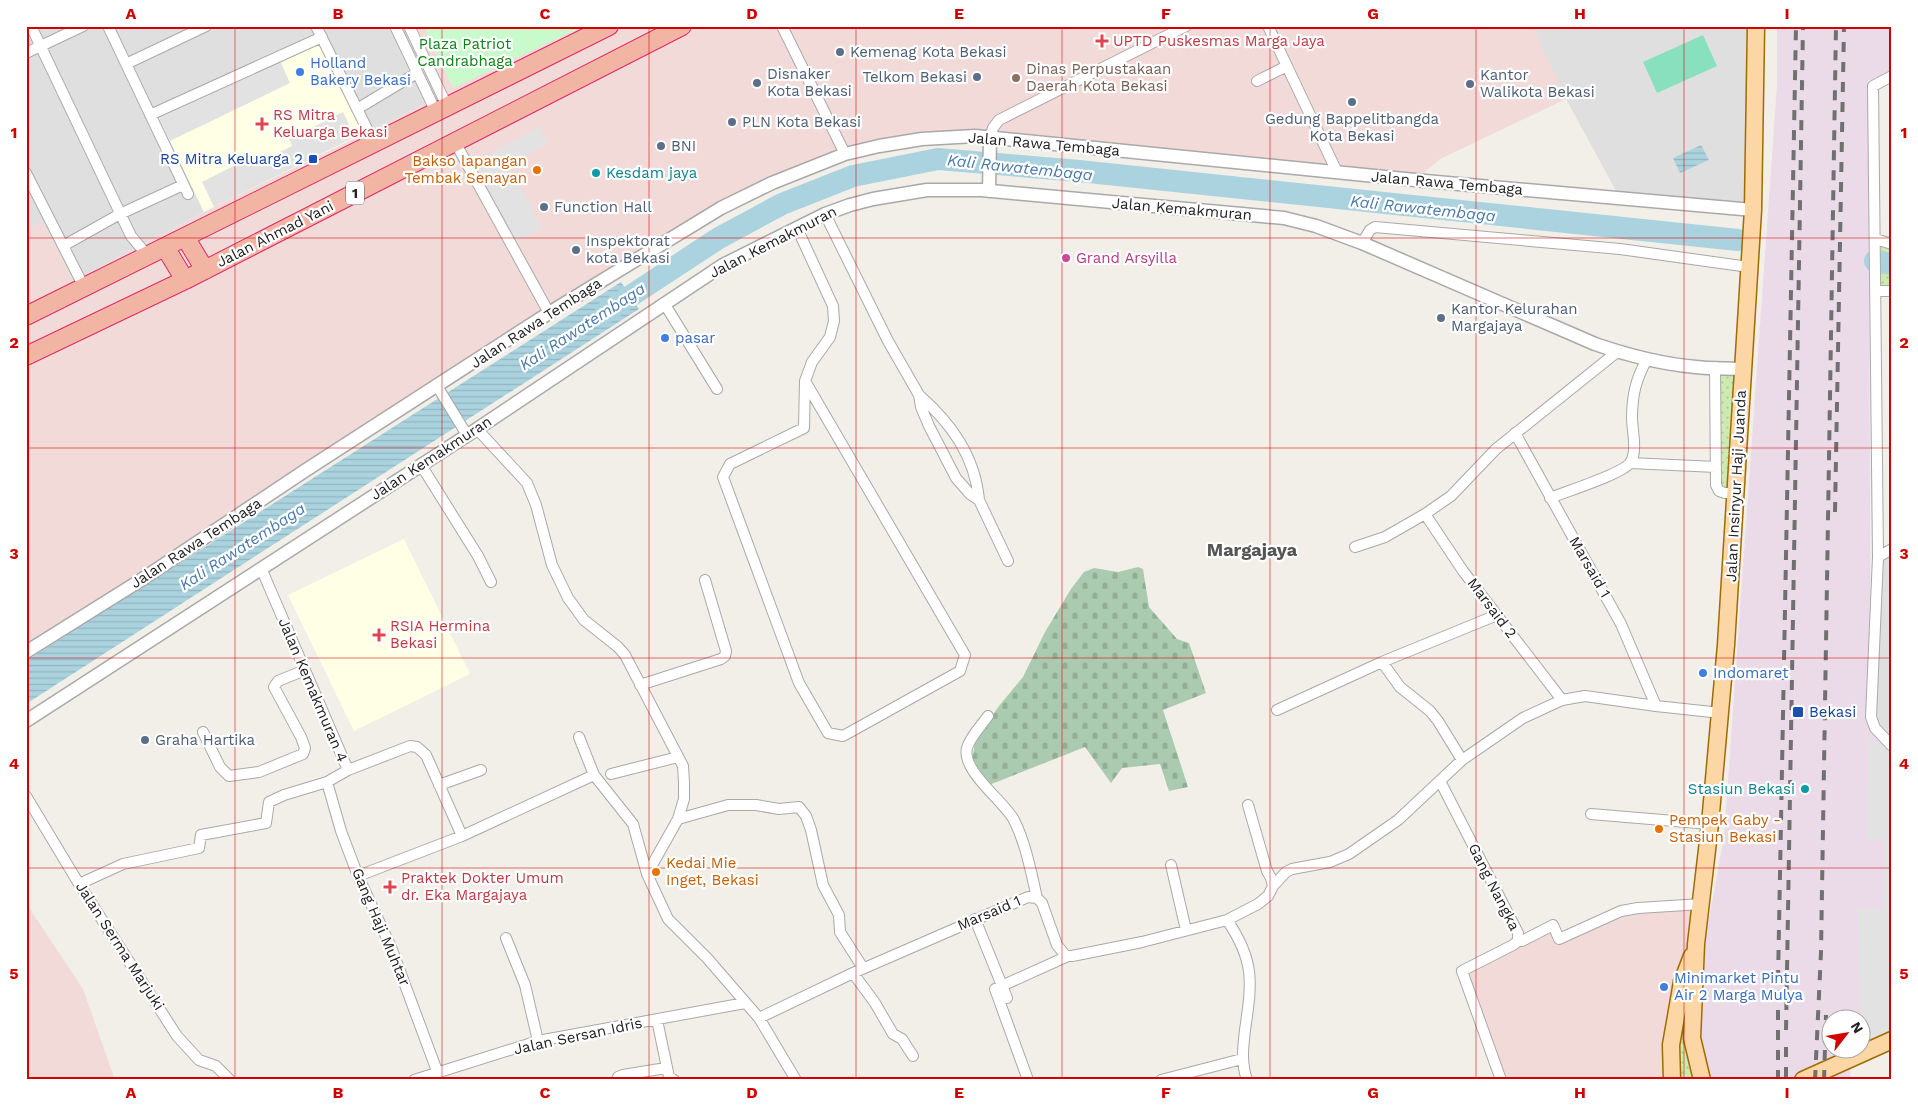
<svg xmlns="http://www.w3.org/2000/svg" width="1918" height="1106" font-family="'Work Sans',sans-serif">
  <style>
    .residential { fill: #e0dfdf }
    .commercial { fill: #f2dad9 }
    .education { fill: #ffffe5 }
    .railway { fill: #ebdbe8 }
    .grass { fill: url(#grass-dots) }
    .cemetery { fill: url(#cemetery-stones) }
    .park { fill: #c8facc }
    .pitch { fill: #88e0be }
    .parking { fill: #e2e2e2 }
    .water { fill: url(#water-rules) }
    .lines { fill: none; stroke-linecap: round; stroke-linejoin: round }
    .river { stroke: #aad3df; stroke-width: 22 }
    .minor-casing { stroke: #a9a9a9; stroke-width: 12 }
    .tertiary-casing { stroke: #a9a9a9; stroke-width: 15 }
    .primary-casing { stroke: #a06b00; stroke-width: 19 }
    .trunk-casing { stroke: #dc2a67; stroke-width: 20 }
    .minor { stroke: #fff; stroke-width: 10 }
    .tertiary { stroke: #fff; stroke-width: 12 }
    .primary { stroke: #fcd6a4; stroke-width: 16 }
    .trunk { stroke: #f2b4a3; stroke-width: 18 }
    .rail { stroke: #707070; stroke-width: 4; stroke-dasharray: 10 10; stroke-linecap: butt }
    .grid { fill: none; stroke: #d40000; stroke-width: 1; stroke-opacity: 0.55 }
    .health-dot { fill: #e0444e; stroke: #fff; stroke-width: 2 }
    .service-dot { fill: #5c6f8a; stroke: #fff; stroke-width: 2 }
    .shop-dot { fill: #3f7fe0; stroke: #fff; stroke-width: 2 }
    .education-dot { fill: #8d6e63; stroke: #fff; stroke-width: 2 }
    .transit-dot { fill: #1a4fb4; stroke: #fff; stroke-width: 2 }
    .food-dot { fill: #e8710a; stroke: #fff; stroke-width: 2 }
    .culture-dot { fill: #0f9aa8; stroke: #fff; stroke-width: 2 }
    .hotel-dot { fill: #d1479c; stroke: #fff; stroke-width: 2 }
    .labels { text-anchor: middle; stroke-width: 4.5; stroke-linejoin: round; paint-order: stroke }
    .shield { fill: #fff; stroke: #646464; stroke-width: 1 }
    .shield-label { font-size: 14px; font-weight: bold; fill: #222 }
    .health-label { font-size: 15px; fill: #be3a42; stroke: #fff; text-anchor: start }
    .park-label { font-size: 15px; fill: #0c8416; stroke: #fff }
    .service-label { font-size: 15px; fill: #4e5e75; stroke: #fff; text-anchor: start }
    .shop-label { font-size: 15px; fill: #366cbe; stroke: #fff; text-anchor: start }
    .education-label { font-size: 15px; fill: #785e54; stroke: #fff; text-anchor: start }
    .street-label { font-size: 15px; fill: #222; stroke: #fff }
    .transit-label { font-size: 15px; fill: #164399; stroke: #fff; text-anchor: end }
    .food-label { font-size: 15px; fill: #c56008; stroke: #fff; text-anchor: start }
    .culture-label { font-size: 15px; fill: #0d838f; stroke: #fff; text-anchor: start }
    .hotel-label { font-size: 15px; fill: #b23c85; stroke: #fff; text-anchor: start }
    .water-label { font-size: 16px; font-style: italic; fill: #4a7aab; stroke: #fff }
    .quarter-label { font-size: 18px; font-weight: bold; fill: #555; stroke: #fff }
    .neatline { fill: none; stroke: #d40000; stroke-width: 2 }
    .grid-label { font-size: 16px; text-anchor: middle; font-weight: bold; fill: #d40000 }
  </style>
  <defs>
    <pattern id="grass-dots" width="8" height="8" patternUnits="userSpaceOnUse" patternTransform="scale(1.25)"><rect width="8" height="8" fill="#cdebb0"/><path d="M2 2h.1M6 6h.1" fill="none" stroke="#b0c997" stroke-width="1.8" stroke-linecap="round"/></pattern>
    <pattern id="cemetery-stones" width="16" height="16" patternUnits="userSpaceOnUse" patternTransform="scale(1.25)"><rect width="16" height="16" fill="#aacbaf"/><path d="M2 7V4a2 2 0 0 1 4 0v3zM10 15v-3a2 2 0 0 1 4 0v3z" fill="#92ae96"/></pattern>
    <pattern id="water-rules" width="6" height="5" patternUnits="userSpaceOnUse" patternTransform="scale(1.25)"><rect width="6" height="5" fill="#aad3df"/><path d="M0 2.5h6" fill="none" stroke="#92b5bf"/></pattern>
  </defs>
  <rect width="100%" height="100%" fill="#f2efe9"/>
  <path class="residential" d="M26,26H390L426,103L367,132L158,116L204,212L73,281L43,222L26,230Z
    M1531,26H1756L1753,210L1620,198L1566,99Z
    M1892,549V746L1875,728L1878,557Z"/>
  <path class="commercial" d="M390,26H1532L1566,99L1440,159L1418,178L922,139L879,146L772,183L549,313L26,653V230L43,221L73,281L204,212L158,116L367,132L426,103Z
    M26,903L83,989L115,1080H26Z
    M1702,904L1672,1080H1501L1462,971L1553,925L1559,938L1621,911Z"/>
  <path class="education" d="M320,39L367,132L204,212L158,116Z
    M404,539L470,674L354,731L288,595Z"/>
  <path class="railway" d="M1777,26H1892V77L1885,80H1868L1871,717L1892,746V1034L1860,1018H1830V1048L1851,1049L1850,1080H1702L1695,994L1724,837L1777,84Z"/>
  <path class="grass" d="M1875,239L1892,245V291H1875Z
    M1715,367L1742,369L1736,493L1719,491Z
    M1682,982L1695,994L1702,1080H1672Z"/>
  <path class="cemetery" d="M1138,567L1143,569L1149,607L1177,639L1189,643L1206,693L1163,710L1188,787L1169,791L1160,764L1122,768L1111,783L1085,747L989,785L972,763L975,741L999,706L1023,677L1045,632L1071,589L1084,572L1094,568L1118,572Z"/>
  <path class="park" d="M423,26H584L453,88Z"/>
  <path class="pitch" d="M1703,35L1717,66L1657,93L1643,62Z"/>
  <path class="parking" d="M279,58L290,83L170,141L158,116Z
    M343,112L355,137L214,207L202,182L247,159L251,166L292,146L289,139Z
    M539,127L548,143L509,165L542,228L516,243L473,164Z
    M1868,740L1879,741L1892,756V1033L1861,1047L1858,908L1883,910L1884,840L1867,839Z"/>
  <path class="water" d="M1701,145L1709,160L1680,173L1673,158Z
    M621,282L639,309L26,704V661Z"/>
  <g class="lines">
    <path class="river" d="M1875,261L1892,264
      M606,312L719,238L782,204L853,176L938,159L1079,171L1738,240"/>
    <defs>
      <path id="minor" d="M31,26L131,236L147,255
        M108,26L188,194
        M316,26L374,143
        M395,26L436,112
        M409,26L447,106
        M782,26L845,154
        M1268,26L1337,172
        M26,53L83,26
        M126,64L206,26
        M1892,76L1873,86L1878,557L1871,717L1875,728L1892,746
        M1257,81L1287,66
        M357,109L417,73
        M150,115L322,37
        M990,138L993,128L999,120L1186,26
        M455,142L549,313
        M26,173L84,287
        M825,214L888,341L919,395L921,407L929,426L956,478L970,494L979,500L1008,561
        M797,228L833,306L834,321L830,337L812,362L805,381L804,428L730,464L723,477L799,683L828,733L843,736L960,671L965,655L805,381
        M1875,239L1892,244
        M1362,243L1370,230L1375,227L1620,249L1749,267
        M63,246L120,214L183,185
        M1875,291H1892
        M664,303L717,389
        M1715,367L1716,485L1719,491L1725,493H1736
        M437,386L467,435
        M919,395C951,423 975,456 979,500
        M477,429L527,483L536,505L552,565L568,598L584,620L618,647L625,655L683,766L684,782V799L678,819L647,874L668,919L707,958L759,1018L796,1080
        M1515,433L1621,624L1656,706
        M1630,463L1716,467
        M421,465L478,556L491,582
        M1550,498C1565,492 1622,474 1630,463C1638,452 1632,430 1632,418C1632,395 1636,379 1647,359
        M1425,514L1463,571L1562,700
        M1355,547L1385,537L1425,514L1451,496L1496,449L1617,352
        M1878,557L1892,549
        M261,568L348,770L410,746L417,747L426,755L462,836L358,876
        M1382,662L1400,687L1430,711L1438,721L1462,760
        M640,685L721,659L725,656L726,651L705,580
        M1277,710L1382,662L1497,615
        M988,716C981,726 970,737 967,748C961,771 1005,802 1014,820C1026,844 1031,872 1037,898
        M203,732L220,767L229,776L259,772L303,754L305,748L301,737L274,687L278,681L305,670
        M579,737L594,775
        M611,774L678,757
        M1440,781L1518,933V941L1513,945L1462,971L1501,1080
        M327,782L341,831L358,876L391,947L437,1071
        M439,785L481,770
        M26,796L79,884L177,1036L199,1060L216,1066L230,1080
        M1248,805L1267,871L1271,878L1273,886
        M1591,814L1710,824
        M678,819L728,805H756L779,809L799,807L806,816L811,830L823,885L839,915L840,932L863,968
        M462,836L594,775L633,824L647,874
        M1171,865L1186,930
        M79,884L123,864L199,848L201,835L266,823L269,802L284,795L327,782L348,770
        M975,919L1007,998
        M1227,920C1255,961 1252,982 1245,1030C1243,1047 1241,1063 1247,1080
        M506,938L525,985L538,1041
        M1518,941H1522L1553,925L1559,939L1621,911L1638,908L1702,904
        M853,973L875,1003L893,1034L902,1039L913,1056
        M759,1018L853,973L1028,897L1037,898L1042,903L1057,945L1066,956H1072L1142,942L1227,920L1258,904L1268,896L1273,886L1286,872L1292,869L1330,862L1349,854L1398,820L1462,760L1523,718L1562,700L1585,696L1656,706L1721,713
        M657,1020L669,1077L674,1080
        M414,1080L538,1041L745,1003
        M617,1080L618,1077L623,1075L666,1068
        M1028,1080L995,989L1068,956
        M1161,1080L1242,1059"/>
      <path id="tertiary" d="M989,191L990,138
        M26,652L141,580L306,470L549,313L721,208L772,183L845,154L879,146L922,139L975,136L1425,181L1753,210
        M26,721L477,429L723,265L825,214L850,205L873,199L927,190H981L1284,218L1316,226L1362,243L1595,344C1627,355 1661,364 1696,367C1711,369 1727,368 1742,369"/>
      <path id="primary" d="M1672,1080L1671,1045L1682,982L1692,956
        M1702,1080L1692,1038L1696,944L1710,824L1726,645L1753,210L1756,26
        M1803,1080L1892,1040"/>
      <path id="trunk" d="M185,237L205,270
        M165,247L185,280
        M26,316L609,26
        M26,356L185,280L682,26"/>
    </defs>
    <use href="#minor" class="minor-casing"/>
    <use href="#tertiary" class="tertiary-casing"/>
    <use href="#primary" class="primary-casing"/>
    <use href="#trunk" class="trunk-casing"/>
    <use href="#minor" class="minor"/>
    <use href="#tertiary" class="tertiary"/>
    <use href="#primary" class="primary"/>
    <use href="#trunk" class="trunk"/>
    <path class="rail" d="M1835,512L1844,26
      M1786,1030L1803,26
      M1786,1047V1080
      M1778,1080V980L1796,26
      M1815,1080L1821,952L1836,26
      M1824,1080L1826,1015"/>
  </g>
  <path class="grid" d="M235,26V1080M442,26V1080M649,26V1080M856,26V1080M1062,26V1080M1270,26V1080M1476,26V1080M1684,26V1080M26,238H1892M26,448H1892M26,658H1892M26,868H1892"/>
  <g class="health-dot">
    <path d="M1099.5 33.5h5v5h5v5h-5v5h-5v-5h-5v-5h5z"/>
    <path d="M259.5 116.5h5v5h5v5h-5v5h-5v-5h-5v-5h5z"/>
    <path d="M376.5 627.5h5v5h5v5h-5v5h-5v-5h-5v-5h5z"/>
    <path d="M387.5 879.5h5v5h5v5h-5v5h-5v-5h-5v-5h5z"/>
  </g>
  <g class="service-dot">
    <circle cx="840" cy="52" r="5"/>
    <circle cx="977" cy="77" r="5"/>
    <circle cx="757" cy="83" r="5"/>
    <circle cx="1470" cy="84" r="5"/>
    <circle cx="1352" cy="102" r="5"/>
    <circle cx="732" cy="122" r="5"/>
    <circle cx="661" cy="146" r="5"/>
    <circle cx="544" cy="207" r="5"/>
    <circle cx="576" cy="250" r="5"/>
    <circle cx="1441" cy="318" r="5"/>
    <circle cx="145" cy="740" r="5"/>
  </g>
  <g class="shop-dot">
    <circle cx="300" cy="72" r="5"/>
    <circle cx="665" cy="338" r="5"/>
    <circle cx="1703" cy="673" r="5"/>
    <circle cx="1664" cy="987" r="5"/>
  </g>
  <circle class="education-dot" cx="1016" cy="78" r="5"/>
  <g class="transit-dot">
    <rect x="308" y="154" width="10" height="10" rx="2.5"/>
    <rect x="1792" y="706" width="12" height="12" rx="2.5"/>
  </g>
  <g class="food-dot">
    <circle cx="537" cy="170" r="5"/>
    <circle cx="1659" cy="829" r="5"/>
    <circle cx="656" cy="872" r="5"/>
  </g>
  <g class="culture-dot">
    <circle cx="596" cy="173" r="5"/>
    <circle cx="1805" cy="789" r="5"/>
  </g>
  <circle class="hotel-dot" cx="1066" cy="258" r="5"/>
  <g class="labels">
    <rect class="shield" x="346" y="181.5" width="18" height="23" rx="4"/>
    <g class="shield-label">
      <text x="355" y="198">1</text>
    </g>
    <g class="health-label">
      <text x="1113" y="46">UPTD Puskesmas Marga Jaya</text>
      <text x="273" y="120">RS Mitra<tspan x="273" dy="17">Keluarga Bekasi</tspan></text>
      <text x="390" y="631">RSIA Hermina<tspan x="390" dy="17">Bekasi</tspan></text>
      <text x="401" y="883">Praktek Dokter Umum<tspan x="401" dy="17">dr. Eka Margajaya</tspan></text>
    </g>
    <g class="park-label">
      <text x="465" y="49">Plaza Patriot<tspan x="465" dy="17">Candrabhaga</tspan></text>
    </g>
    <g class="service-label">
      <text x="850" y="57">Kemenag Kota Bekasi</text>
      <text x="767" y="79">Disnaker<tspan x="767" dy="17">Kota Bekasi</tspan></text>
      <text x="1480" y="80">Kantor<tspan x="1480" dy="17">Walikota Bekasi</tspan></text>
      <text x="967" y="82" text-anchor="end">Telkom Bekasi</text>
      <text x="1352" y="124" text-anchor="middle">Gedung Bappelitbangda<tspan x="1352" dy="17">Kota Bekasi</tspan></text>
      <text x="742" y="127">PLN Kota Bekasi</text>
      <text x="671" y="151">BNI</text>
      <text x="554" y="212">Function Hall</text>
      <text x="586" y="246">Inspektorat<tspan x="586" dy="17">kota Bekasi</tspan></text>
      <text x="1451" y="314">Kantor Kelurahan<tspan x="1451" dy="17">Margajaya</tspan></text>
      <text x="155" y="745">Graha Hartika</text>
    </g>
    <g class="shop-label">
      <text x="310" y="68">Holland<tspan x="310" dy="17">Bakery Bekasi</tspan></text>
      <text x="675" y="343">pasar</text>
      <text x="1713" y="678">Indomaret</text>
      <text x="1674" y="983">Minimarket Pintu<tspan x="1674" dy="17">Air 2 Marga Mulya</tspan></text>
    </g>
    <g class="education-label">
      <text x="1026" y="74">Dinas Perpustakaan<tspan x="1026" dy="17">Daerah Kota Bekasi</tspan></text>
    </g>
    <g class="street-label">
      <text transform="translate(1044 144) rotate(5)" y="5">Jalan Rawa Tembaga</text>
      <text transform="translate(1447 183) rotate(5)" y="5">Jalan Rawa Tembaga</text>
      <text transform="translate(1182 209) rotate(5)" y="5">Jalan Kemakmuran</text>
      <text transform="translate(275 234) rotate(-27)" y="5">Jalan Ahmad Yani</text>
      <text transform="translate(773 242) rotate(-27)" y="5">Jalan Kemakmuran</text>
      <text transform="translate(536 323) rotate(-33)" y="5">Jalan Rawa Tembaga</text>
      <text transform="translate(431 458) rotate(-33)" y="5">Jalan Kemakmuran</text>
      <text transform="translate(1736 486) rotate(-87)" y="5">Jalan Insinyur Haji Juanda</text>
      <text transform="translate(196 543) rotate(-33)" y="5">Jalan Rawa Tembaga</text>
      <text transform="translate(1590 567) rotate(60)" y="5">Marsaid 1</text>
      <text transform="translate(1492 608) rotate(53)" y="5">Marsaid 2</text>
      <text transform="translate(313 690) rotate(67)" y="5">Jalan Kemakmuran 4</text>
      <text transform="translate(1494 887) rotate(63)" y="5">Gang Nangka</text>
      <text transform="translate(989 913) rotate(-23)" y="5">Marsaid 1</text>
      <text transform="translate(381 927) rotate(67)" y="5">Gang Haji Muhtar</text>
      <text transform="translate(120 946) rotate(57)" y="5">Jalan Serma Marjuki</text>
      <text transform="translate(578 1036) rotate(-12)" y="5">Jalan Sersan Idris</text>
    </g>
    <g class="transit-label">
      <text x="303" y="164">RS Mitra Keluarga 2</text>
      <text x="1809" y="717" text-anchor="start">Bekasi</text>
    </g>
    <g class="food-label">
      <text x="527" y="166" text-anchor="end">Bakso lapangan<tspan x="527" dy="17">Tembak Senayan</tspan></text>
      <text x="1669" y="825">Pempek Gaby -<tspan x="1669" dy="17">Stasiun Bekasi</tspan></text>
      <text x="666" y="868">Kedai Mie<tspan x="666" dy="17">Inget, Bekasi</tspan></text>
    </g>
    <g class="culture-label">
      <text x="606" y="178">Kesdam jaya</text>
      <text x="1795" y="794" text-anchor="end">Stasiun Bekasi</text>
    </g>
    <g class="hotel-label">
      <text x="1076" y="263">Grand Arsyilla</text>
    </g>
    <g class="water-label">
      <text transform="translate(1020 167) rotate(6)" y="6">Kali Rawatembaga</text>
      <text transform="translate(1423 208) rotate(6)" y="6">Kali Rawatembaga</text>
      <text transform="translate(582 326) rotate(-33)" y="6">Kali Rawatembaga</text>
      <text transform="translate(242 546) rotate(-33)" y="6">Kali Rawatembaga</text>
    </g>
    <g class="quarter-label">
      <text x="1252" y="556">Margajaya</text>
    </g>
  </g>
  <rect width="1918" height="1106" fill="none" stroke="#ffffff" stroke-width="55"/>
  <g transform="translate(1846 1034) rotate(59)"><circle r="24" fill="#ffffff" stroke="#a7a7a7"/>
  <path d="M0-4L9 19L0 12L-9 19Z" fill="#d40000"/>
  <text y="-8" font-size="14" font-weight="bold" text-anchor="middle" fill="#222222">N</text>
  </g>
  <rect x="28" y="28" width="1862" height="1050" class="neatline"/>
  <g class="grid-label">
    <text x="131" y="19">A</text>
    <text x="338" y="19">B</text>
    <text x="545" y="19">C</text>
    <text x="752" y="19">D</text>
    <text x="959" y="19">E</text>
    <text x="1166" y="19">F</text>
    <text x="1373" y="19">G</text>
    <text x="1580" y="19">H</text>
    <text x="1787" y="19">I</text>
    <text x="14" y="138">1</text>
    <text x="1904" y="138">1</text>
    <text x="14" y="348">2</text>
    <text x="1904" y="348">2</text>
    <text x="14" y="559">3</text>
    <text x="1904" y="559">3</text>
    <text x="14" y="769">4</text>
    <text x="1904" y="769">4</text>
    <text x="14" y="979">5</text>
    <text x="1904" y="979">5</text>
    <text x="131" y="1098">A</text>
    <text x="338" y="1098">B</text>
    <text x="545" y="1098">C</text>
    <text x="752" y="1098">D</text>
    <text x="959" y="1098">E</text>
    <text x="1166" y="1098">F</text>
    <text x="1373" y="1098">G</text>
    <text x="1580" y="1098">H</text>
    <text x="1787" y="1098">I</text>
  </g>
</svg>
